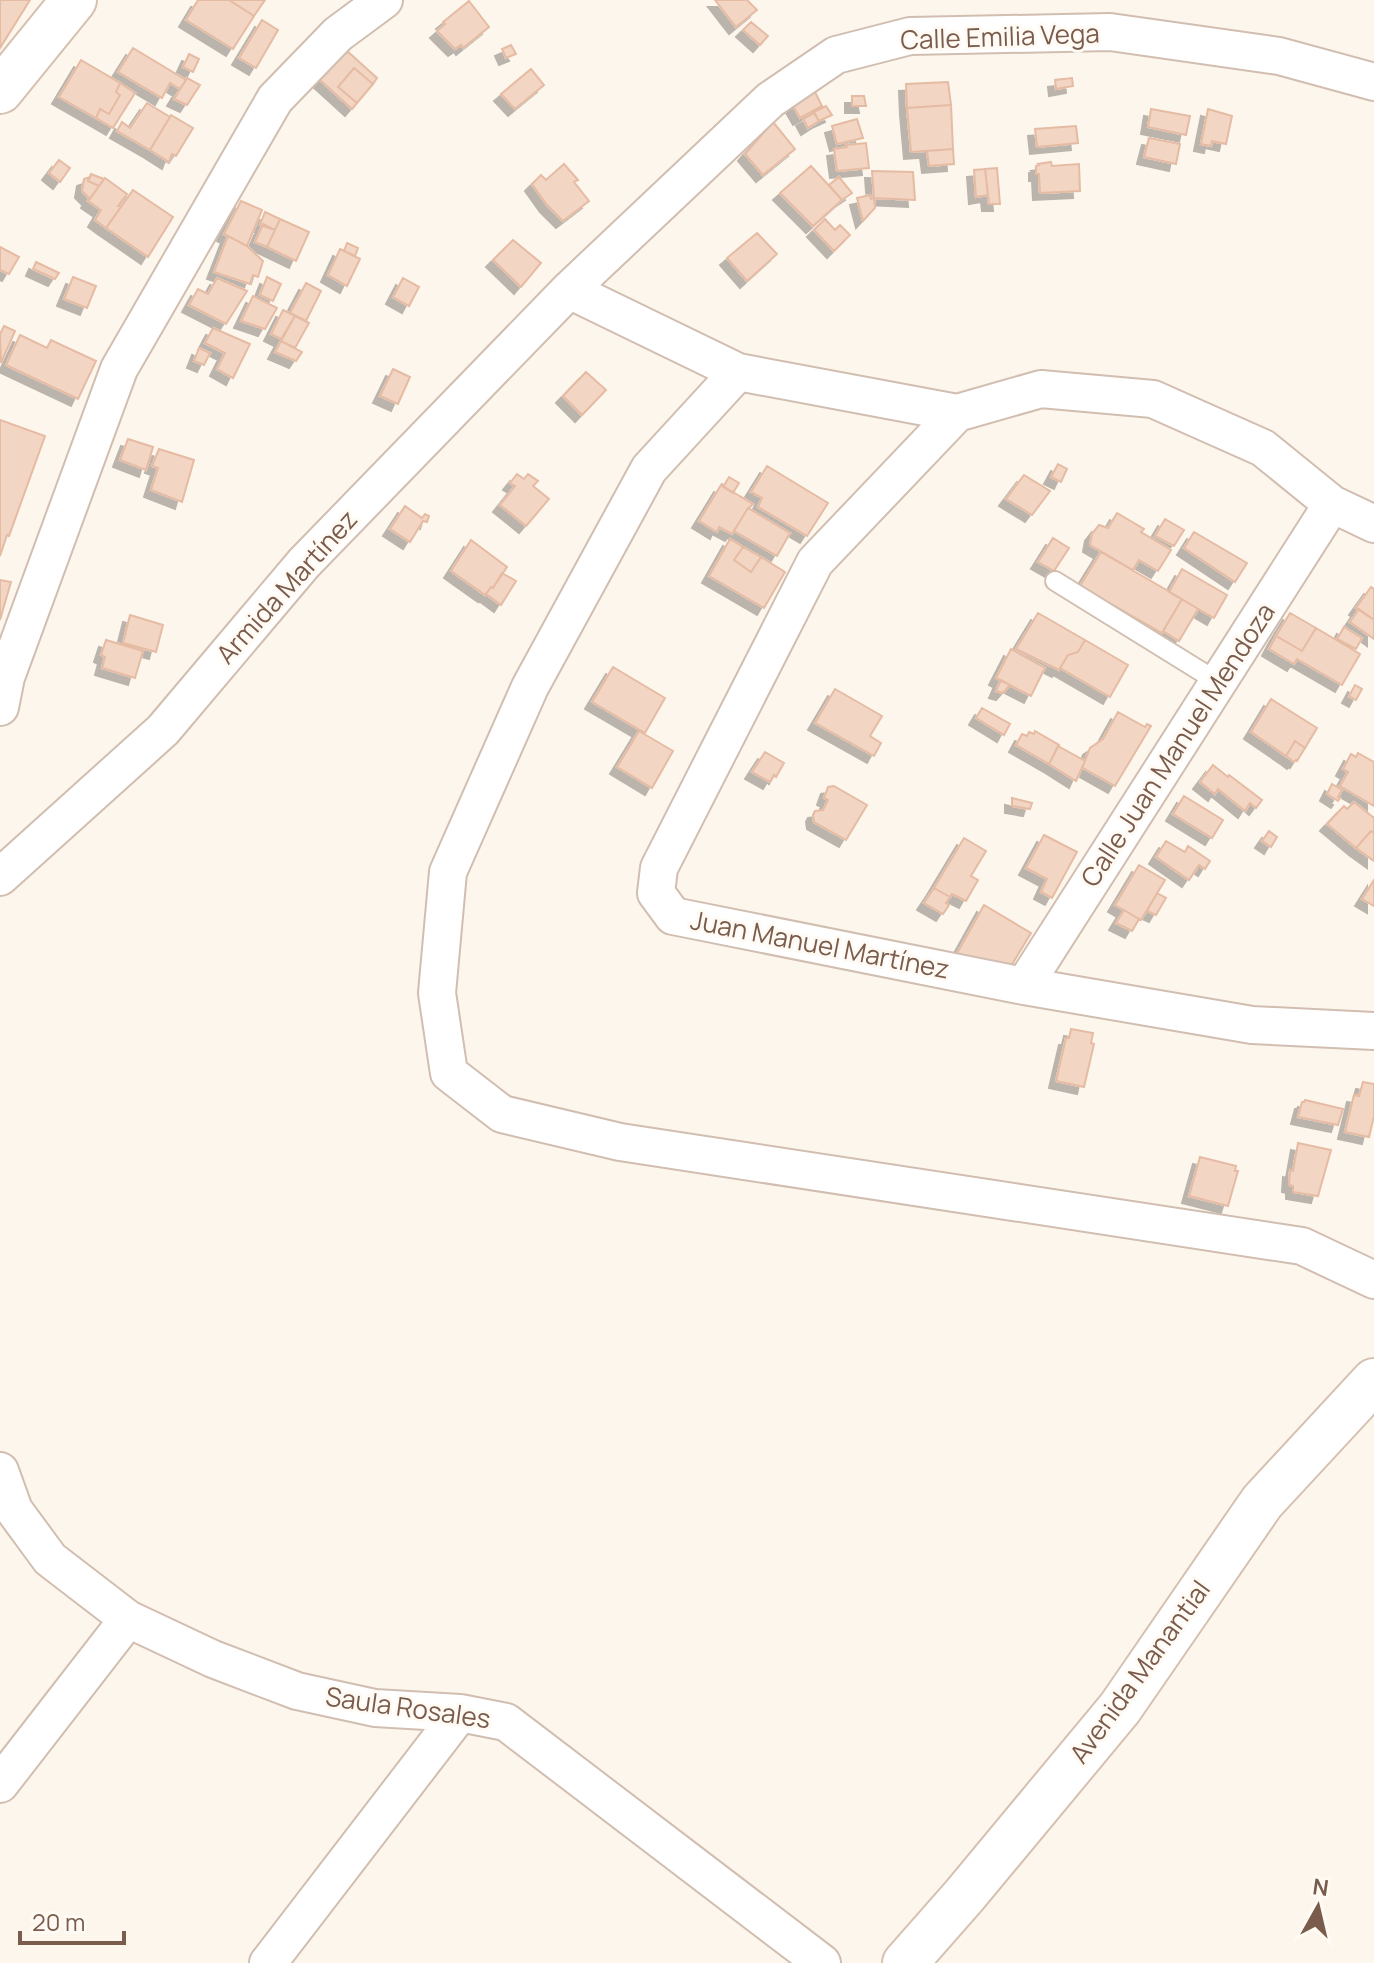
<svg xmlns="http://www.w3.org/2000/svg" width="1374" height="1963" font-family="Manrope,sans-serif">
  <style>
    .building { fill: #f3d5c3; stroke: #e6bba3; stroke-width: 2; filter: url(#shadow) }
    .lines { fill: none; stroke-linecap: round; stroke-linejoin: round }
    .lane-casing { stroke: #d1beb0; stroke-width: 22 }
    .street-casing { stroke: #d1beb0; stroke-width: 40 }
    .secondary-casing { stroke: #d6c0b0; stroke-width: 48 }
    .lane { stroke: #fff; stroke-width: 18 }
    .street { stroke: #fff; stroke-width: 36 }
    .secondary { stroke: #fff; stroke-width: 44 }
    .labels { text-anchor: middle; stroke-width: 6; stroke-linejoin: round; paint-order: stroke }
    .street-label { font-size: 26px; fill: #7a5c4d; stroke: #fffaf3 }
  </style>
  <defs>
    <filter id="shadow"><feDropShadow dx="-7" dy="7" stdDeviation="0" flood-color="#0004"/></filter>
  </defs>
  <rect width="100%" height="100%" fill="#fdf6ec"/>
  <path class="building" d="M0,0H30L0,48Z
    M198,0H229L254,16L233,49L186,20Z
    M229,0H265L254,16Z
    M715,0H747L757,10L736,27Z
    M469,1L489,27L463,48L461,45L455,49L437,31L445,24L443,22Z
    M262,20L278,30L256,68L239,58Z
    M751,22L768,36L760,45L743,30Z
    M511,45L516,54L506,58L502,49Z
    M133,48L186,80L180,89L170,83L162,98L118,72Z
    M346,50L377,78L373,84L354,68L338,87L357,103L352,109L320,80Z
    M189,54L199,59L193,72L183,67Z
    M81,60L120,83L116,92L120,95L109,114L100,109L96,118L59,97Z
    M354,68L373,84L357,103L338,87Z
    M531,69L544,85L515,109L501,94Z
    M187,78L200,85L187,105L174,99Z
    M1072,78L1073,86L1056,89L1055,80Z
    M948,82L951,105L907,108L906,84Z
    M120,83L135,93L113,128L96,118L100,109L109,114L120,95L116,92Z
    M815,92L822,106L800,118L792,104Z
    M852,96H864L866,106H852Z
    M147,103L170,117L150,150L117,131L122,122L130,128Z
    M951,105L953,149L911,152L907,108Z
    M826,106L832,115L819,121L814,112Z
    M1151,109L1190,116L1186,135L1148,127Z
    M1208,109L1232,116L1226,144L1212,141L1211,146L1201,144Z
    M814,113L819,121L808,128L803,119Z
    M171,115L193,128L176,156L172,154L169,162L150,150Z
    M857,119L863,138L837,144L832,126Z
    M773,122L795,149L763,175L745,154Z
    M1076,126L1078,143L1037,147L1035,129Z
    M1149,138L1180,144L1176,164L1144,157Z
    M866,143L869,168L837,171L834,149L847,147L846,145Z
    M953,149L954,164L929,166L927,151Z
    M59,160L70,168L60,182L49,173Z
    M1051,162L1052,166L1079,164L1080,191L1040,193L1039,174H1036V166L1039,165L1038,164Z
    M564,164L578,180L574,182L589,201L563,221L547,205L532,184L541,175L546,180Z
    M811,166L842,200L813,226L780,193Z
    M997,168L1000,204H989L985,169Z
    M985,169L988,195L976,197L974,170Z
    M872,171L913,172L915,200L874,198Z
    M91,174L104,179L99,186L88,181Z
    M90,177L88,181L99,186L90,199L82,191L84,179Z
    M839,177L852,193L842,200L829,185Z
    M105,178L127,194L118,206L121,207L106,228L95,220L101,210L88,201Z
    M133,190L173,217L148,257L106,228Z
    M870,195L871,199L874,198L875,208L863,221L857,198Z
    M241,201L262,210L247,246L224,234Z
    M265,212L280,219L275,230L260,225Z
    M280,219L309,232L296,261L267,247Z
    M825,219L835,230L840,225L850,235L834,251L814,230Z
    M263,224L275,230L267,247L255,242Z
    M757,233L777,254L747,281L727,258Z
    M228,236L247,246L263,261L258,277L253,275L250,284L214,272Z
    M513,240L541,263L521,287L493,260Z
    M347,243L358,248L355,256L344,251Z
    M0,247L19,257L9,274L0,270Z
    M340,249L360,259L347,286L328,275Z
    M36,262L59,273L55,279L33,269Z
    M73,277L96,286L87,308L64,299Z
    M267,277L281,284L273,301L260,295Z
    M217,278L247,291L226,324L189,305L198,289L208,294Z
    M403,278L419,287L409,306L393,297Z
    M306,283L321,291L306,321L290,313Z
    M253,296L277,308L265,329L241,321Z
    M283,310L295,316L281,339L271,334Z
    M295,316L309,323L295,348L281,341Z
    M4,326L15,331L1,363L0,334Z
    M213,328L250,344L233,378L217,369L225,353L205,343Z
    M20,335L47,348L51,340L96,361L78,399L6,365Z
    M281,341L302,352L296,361L275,352Z
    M199,348L210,353L204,365L194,361Z
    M393,369L410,377L398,404L380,396Z
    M586,372L606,390L582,415L563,396Z
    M0,420L45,436L9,536L7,535L0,556Z
    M128,439L153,447L146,470L120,460Z
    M159,449L194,460L182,502L151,490L158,468L152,466Z
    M1058,464L1067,469L1061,482L1051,477Z
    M767,466L828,503L807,536L758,507L762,498L751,492Z
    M517,474L524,479L528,474L538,481L533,486L549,499L526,526L500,505L515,486L510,483Z
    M1024,475L1050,491L1032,515L1006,499Z
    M729,477L739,483L733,493L723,487Z
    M721,485L753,504L749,508H748L732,534L719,527L717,532L699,521Z
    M405,506L422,518L425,514L429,516L427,522L423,521L410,542L390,529Z
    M748,508L790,533L777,556L734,531Z
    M1117,513L1144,529L1141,532L1171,550L1158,571L1139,560L1133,570L1090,545L1092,534L1099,525L1108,528Z
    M1165,519L1184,530L1174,546L1155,536Z
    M1194,532L1247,563L1235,582L1184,548Z
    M1053,538L1069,548L1054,571L1038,562Z
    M730,539L743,547L734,560L751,572L761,557L785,572L764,608L709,576Z
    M471,540L507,567L493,588L491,587L485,595L451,571Z
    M743,547L761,557L751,572L734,560Z
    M1101,552L1182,599L1162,633L1080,586Z
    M1182,569L1227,595L1214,618L1169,592Z
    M502,573L516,581L501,605L486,594L491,587L493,588Z
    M0,580L11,582L0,620Z
    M1371,587L1374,589V620L1356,608Z
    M1182,599L1198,609L1179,641L1163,631Z
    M1359,609L1374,620V639L1350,622Z
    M1038,613L1085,640L1078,652L1068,655L1059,670L1016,649Z
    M1290,613L1316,628L1302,651L1276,636Z
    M130,615L163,625L156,652L123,643Z
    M1344,627L1362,638L1356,649L1337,639Z
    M1316,628L1360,654L1342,685L1297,659L1294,664L1269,649L1276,636L1302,651Z
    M106,640L143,651L135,678L102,668L105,657L101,655Z
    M1085,640L1128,665L1110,697L1060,668L1068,655L1078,652Z
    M1011,649L1045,668L1031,696L996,678Z
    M613,667L665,698L645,733L592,702Z
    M1001,680L1010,685L1003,693L996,691Z
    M1355,685L1362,689L1356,700L1349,696Z
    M835,689L882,716L870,736L881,743L874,756L815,723Z
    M1271,699L1317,728L1305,748L1295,741L1286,756L1251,732Z
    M982,708L1010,724L1004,735L976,718Z
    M1118,712L1145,727L1147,724L1151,726L1115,786L1083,768V766L1090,748L1103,739Z
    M639,731L673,751L652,788L617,767Z
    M1035,731L1059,745L1049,764L1016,745L1022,734L1027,736L1029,732L1034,734Z
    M1295,741L1305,748L1297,761L1296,760L1294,762L1286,756Z
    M1058,746L1085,761L1076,781L1049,764Z
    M765,752L784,763L776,777L774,775L770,782L752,772Z
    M1358,753L1374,762V806L1340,786L1348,772L1343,769L1351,754L1356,757Z
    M1213,765L1228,777L1229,775L1262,800L1256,808L1250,803L1245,811L1218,789L1215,794L1200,782Z
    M1332,784L1342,790L1338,797L1340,798L1338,801L1327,794Z
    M834,786L867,805L846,840L814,822L813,815L815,811L823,810L828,800L824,798L828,787Z
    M1184,796L1223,820L1212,838L1173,814Z
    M1012,798L1032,803L1030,809L1012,806Z
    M1354,802L1374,818V833L1371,831L1356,848L1327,824L1344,806L1347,809Z
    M1269,831L1277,837L1271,847L1262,841Z
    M1371,831L1374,833V861L1356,848Z
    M1044,835L1077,852L1052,898L1041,892L1047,879L1026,868Z
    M964,838L986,851L971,876L978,880L966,901L952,894L950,897L934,888Z
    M1166,841L1185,852L1188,846L1210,861L1205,869L1199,865L1189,880L1156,857Z
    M1139,865L1165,880L1141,920L1115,905Z
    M1374,880V906L1362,899Z
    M934,888L950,897L946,903L949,905L943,914L924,903Z
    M1157,893L1166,898L1156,915L1147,911Z
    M984,905L1031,933L1008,971L955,957Z
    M1124,910L1139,919L1132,931L1116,923Z
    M1071,1029L1093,1033L1091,1043L1094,1044L1084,1087L1056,1081L1066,1038H1069Z
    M1363,1082L1374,1084V1116L1369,1137L1345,1132L1354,1095L1359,1096Z
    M1305,1100L1343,1109L1338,1125L1298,1117L1302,1102H1304Z
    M1298,1143L1331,1150L1318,1196L1293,1192V1186L1289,1185L1290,1170L1293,1171Z
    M1200,1157L1236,1166L1235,1171H1238L1228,1206L1189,1196Z"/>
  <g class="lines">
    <defs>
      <path id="lane" d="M1055,581L1218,682"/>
      <path id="street" d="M569,290L738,372L957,413L1041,389L1153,399L1263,448L1332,504L1374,524
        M738,372L649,469L530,687L448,872L437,993L449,1073L502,1114L620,1142L1302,1246L1374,1280
        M957,413L815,562L659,868L656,893L673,916L1024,986L1252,1025L1374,1031
        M0,707L6,677L119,369L275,99L338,34L384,0
        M0,877L163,730L304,563L569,290L770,100L836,55L910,36L1110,32L1279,56L1374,82
        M1024,986L1332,504
        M0,1471L14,1510L50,1559L128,1619L213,1659L297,1691L375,1708L460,1713L506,1722L822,1963
        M0,1784L128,1619
        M268,1963L460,1713"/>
      <path id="secondary" d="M0,91L74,0
        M905,1963L964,1896L1120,1708L1262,1502L1374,1381"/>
    </defs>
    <use href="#lane" class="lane-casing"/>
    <use href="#street" class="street-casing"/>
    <use href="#secondary" class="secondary-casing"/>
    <use href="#lane" class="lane"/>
    <use href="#street" class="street"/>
    <use href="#secondary" class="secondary"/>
  </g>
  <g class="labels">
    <g class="street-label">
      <text transform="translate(1000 37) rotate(-2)" y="9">Calle Emilia Vega</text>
      <text transform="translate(287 587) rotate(-48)" y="9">Armida Martínez</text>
      <text transform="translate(1178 745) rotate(-57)" y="9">Calle Juan Manuel Mendoza</text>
      <text transform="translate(820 945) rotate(11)" y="9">Juan Manuel Martínez</text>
      <text transform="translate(1140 1672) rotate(-54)" y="9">Avenida Manantial</text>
      <text transform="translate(408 1708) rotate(8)" y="9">Saula Rosales</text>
    </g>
  </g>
  <g transform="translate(1318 1907) rotate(8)" stroke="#fffaf3" stroke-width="6" paint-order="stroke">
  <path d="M0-6L14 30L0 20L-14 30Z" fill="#7a5c4d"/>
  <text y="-12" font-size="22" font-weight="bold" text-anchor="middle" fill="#7a5c4d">N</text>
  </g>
  <path d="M20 1931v12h104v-12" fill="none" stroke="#7a5c4d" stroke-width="4"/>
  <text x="32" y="1931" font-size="24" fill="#7a5c4d" stroke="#fffaf3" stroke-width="6" paint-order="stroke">20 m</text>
</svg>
